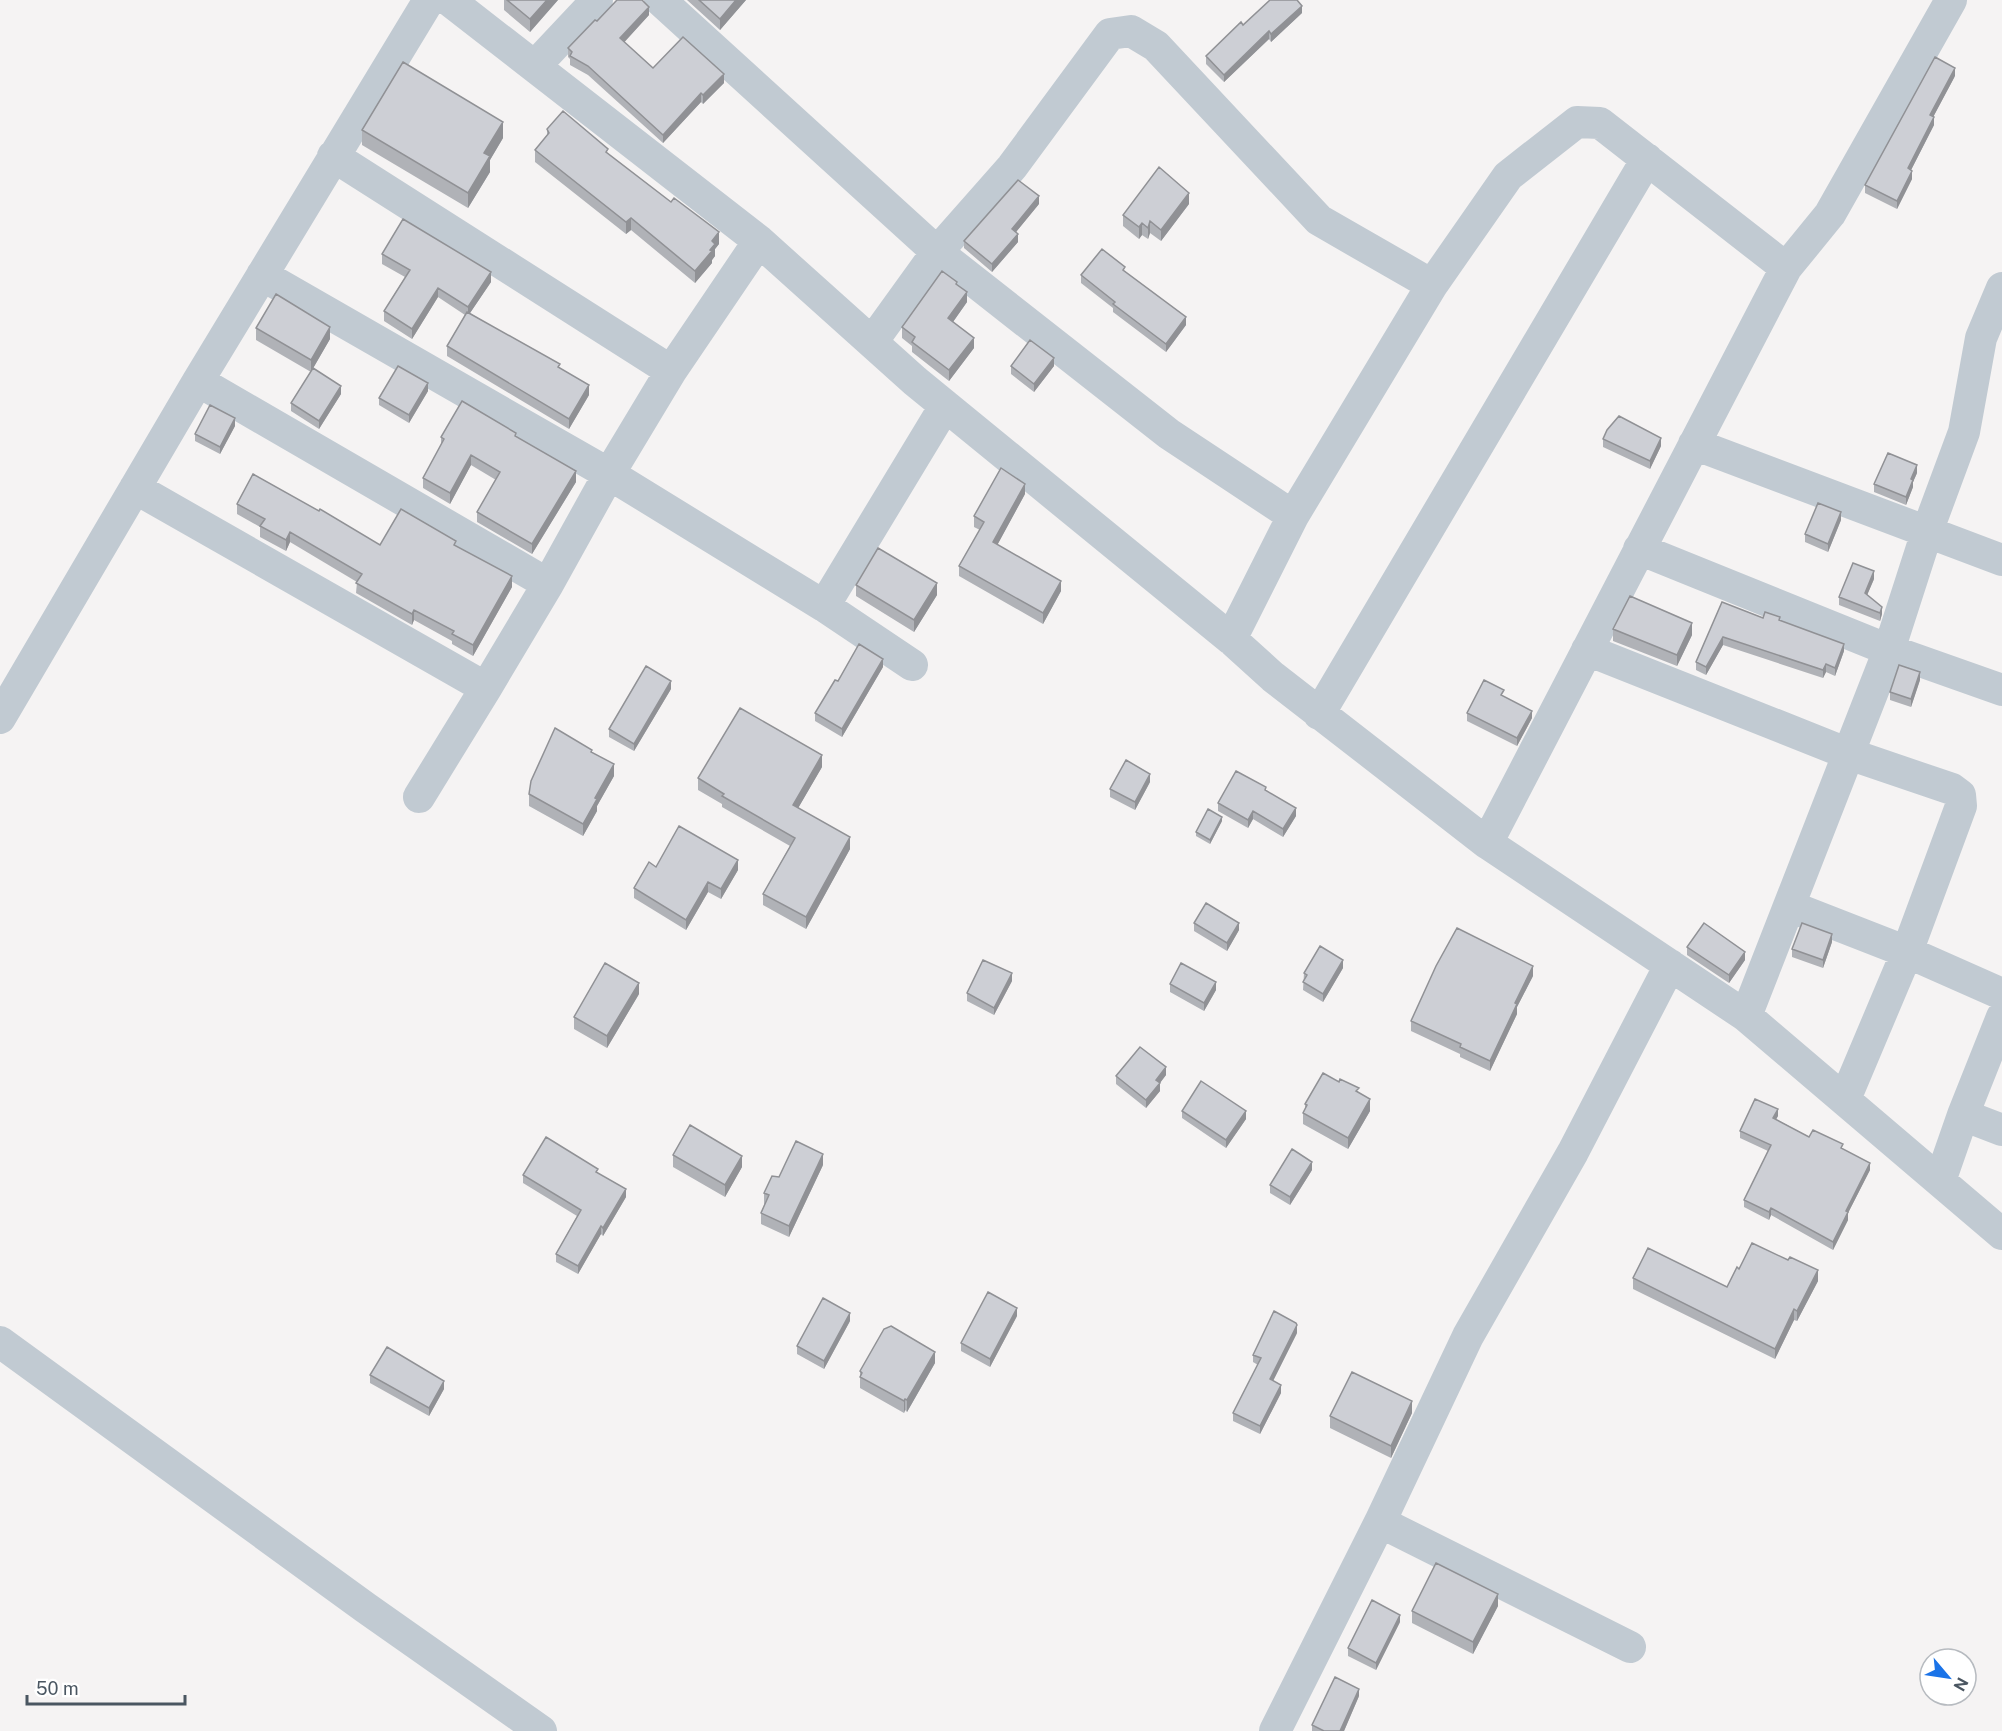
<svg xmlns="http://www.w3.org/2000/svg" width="2002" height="1731" font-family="'Public Sans',sans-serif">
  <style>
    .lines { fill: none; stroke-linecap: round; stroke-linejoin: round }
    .minor { stroke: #c1cad2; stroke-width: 32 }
    .wall { fill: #b0b2b7 }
    .shaded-wall { fill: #909195 }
    .building { fill: #cdcfd5; stroke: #909195; stroke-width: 1.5 }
  </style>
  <rect width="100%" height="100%" fill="#f5f3f3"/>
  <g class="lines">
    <path class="minor" d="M449,0L759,241L915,381L1231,639L1273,677L1487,843
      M660,0L937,252L1169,434L1293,516
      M1951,0L1830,214L1786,268L1487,843L1746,1016L2002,1234
      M535,66L597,0
      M333,156L671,371
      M262,275L609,474L824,606L945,406
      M872,342L937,252L1012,167L1110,34L1131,31L1156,46L1319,220L1432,285
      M198,381L548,584
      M1694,444L2002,560
      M135,488L486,688
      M1639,549L1889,650L2002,690
      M824,606L912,665
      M1231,639L1293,516L1432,285L1508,176L1577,122L1600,123L1786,268
      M1587,650L1849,754L1952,789L1960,795L1961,806L1907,952L1845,1099
      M1319,714L1647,159
      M0,718L198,381L429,0
      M419,797L486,688L548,584L609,474L671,371L759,241
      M1789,906L1907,952L2002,994
      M1746,1016L1889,650L1927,532L1964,432L1981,338L2002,288
      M1963,1115L2002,1017
      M1940,1181L1963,1115L2002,1130
      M0,1342L366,1608L541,1731
      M1380,1522L1630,1647
      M1275,1731L1380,1522L1468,1336L1573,1152L1670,965"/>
  </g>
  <path class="wall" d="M504,0H558L530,32L504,10Z
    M687,0H746L720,30Z
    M1302,13L1271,42L1269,39L1224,82L1206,64V56L1243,25Z
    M649,15L624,42L653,68L724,83L703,104L701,102L663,143L588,75L570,65V59L568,57V48L597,21Z
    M1955,76L1933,117L1934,125L1911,170L1912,179L1897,209L1865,193V185Z
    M547,129L608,154L719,244L715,249V256L712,260V263L695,283L631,230L626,234L535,162V150L547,135Z
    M362,130L503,138L490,160V172L468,208L362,145Z
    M1039,204L1016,232L1018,242L992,272L964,248V241Z
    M1189,204L1161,241L1150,233L1148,239L1142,235L1139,239L1123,226V215Z
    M382,254L491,282L470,313L560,368L589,395L569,429L447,356V346L465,315L438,297L412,339L384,321V311L405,277L382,264Z
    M1125,271L1186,325L1166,352L1113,312V308L1081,283V275Z
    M957,285L967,302L953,322L974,348L949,381L912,352V346L902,338V327Z
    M256,328L330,339L313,368L341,394L319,429L291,411V403L311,372L256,340Z
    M1011,366H1054L1034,392L1011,374Z
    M428,391L409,423L379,405V398Z
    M235,426L220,454L195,441V434Z
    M441,437H516L576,482L532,554L477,522V512L496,480L471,465L450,504L423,488V478L441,445Z
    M1603,439L1661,446L1650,469L1603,447Z
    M1917,473L1913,482V487L1906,505L1874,492V484Z
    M1025,494L997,545L1061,591L1043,624L959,576V566L980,530L974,527V516Z
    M237,504L380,545L456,546L512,587L473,656L452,644V641L414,620L412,625L356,593L357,582L290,542L286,551L260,537V527L237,514Z
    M1841,520L1828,552L1805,542V534Z
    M1874,579L1867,595L1882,614L1880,621L1839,605V597Z
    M856,585L937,595L914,632L856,596Z
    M1722,602L1763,618L1780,620L1844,651L1835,676L1826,672L1823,678L1723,645L1706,675L1696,670V662Z
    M1613,629L1692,635L1677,666L1613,641Z
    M883,667L842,737L815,721V713L838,681Z
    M1920,680L1911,707L1890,700V692Z
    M671,689L634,751L609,737V729Z
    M1467,713L1532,718L1517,746L1467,721Z
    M592,752L614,776L597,806V811L583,836L529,806V794Z
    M822,767L798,808L850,849L806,929L763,905V894L790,846L722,807V804L698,790V778Z
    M1150,782L1135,810L1110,797V789Z
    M1266,791L1296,816L1283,837L1253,819L1248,828L1218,811V803Z
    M1222,821L1210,844L1196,836V832Z
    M738,870L721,899L708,892L686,930L634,898V888Z
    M1194,923L1239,930L1227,951L1194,931Z
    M1832,942L1823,968L1792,957V949Z
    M1687,947L1745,960L1729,983L1687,955Z
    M1343,968L1323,1002L1303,990L1304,973Z
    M1533,976L1517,1007V1014L1490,1071L1460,1057V1054L1411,1031V1021Z
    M1012,981L994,1015L967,1001V993Z
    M1170,984L1216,990L1204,1011L1170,992Z
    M639,994L607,1048L574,1029V1017Z
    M1166,1075L1160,1083V1091L1146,1108L1116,1084V1076Z
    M1359,1093L1370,1111L1348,1149L1303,1124V1113L1305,1109V1104Z
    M1182,1111L1246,1119L1226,1148L1182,1118Z
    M1778,1116L1776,1119L1809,1137L1843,1149L1870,1170L1848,1213V1220L1833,1250L1771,1215L1769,1220L1744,1207V1200L1768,1151L1740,1138V1131Z
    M673,1155L742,1167L725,1197L673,1167Z
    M823,1165L789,1237L761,1224V1213L764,1205V1193Z
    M1312,1170L1290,1205L1270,1193V1185Z
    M598,1173L626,1197L603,1236L601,1234L578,1274L556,1262V1254L577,1216L523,1183V1175Z
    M1739,1269L1818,1281L1797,1321L1794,1320L1775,1359L1633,1289V1278L1727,1287Z
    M1017,1316L990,1367L961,1351V1343Z
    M850,1321L824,1369L797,1354V1346Z
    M1297,1333L1273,1381L1281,1393L1260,1434L1233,1421V1413L1258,1365L1253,1362V1355Z
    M935,1363L907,1412L905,1410L904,1413L860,1388V1371Z
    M370,1375L444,1389L429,1416L370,1383Z
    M1412,1413L1391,1458L1330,1428V1416Z
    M1498,1606L1473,1654L1412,1623V1611Z
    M1400,1622L1376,1670L1348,1656V1648Z
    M1359,1696L1344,1731H1312V1725Z"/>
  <path class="shaded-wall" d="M547,0H558L530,32V19Z
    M736,0H746L720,30V19Z
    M1302,6V13L1271,42V34Z
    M649,7V15L620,47V38Z
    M1269,31V39L1224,82V75Z
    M1955,68V76L1930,123V115Z
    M724,74V83L703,104V95Z
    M701,93V102L663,143V135Z
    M1934,117V125L1908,176V168Z
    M503,122V138L490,160V172L468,208V193L484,153Z
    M1912,171V179L1897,209V201Z
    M1189,193V204L1161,241V230Z
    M1039,196V204L1012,237V229Z
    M631,218V230L626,234V222Z
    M1150,221V233L1148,239V228Z
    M1142,223V235L1139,239V227Z
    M719,232V244L715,249V256L712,260V263L695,283V271L712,241Z
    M1018,234V242L992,272V264Z
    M491,272V282L468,316V307Z
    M438,288V297L412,339V329Z
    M967,292V302L948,329V318Z
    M1186,317V325L1166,352V344Z
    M330,327V339L311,372V360Z
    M974,338V348L949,381V370Z
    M1054,358V366L1034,392V384Z
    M428,383V391L409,423V415Z
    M589,385V395L569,429V419Z
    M341,386V394L319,429V421Z
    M235,418V426L220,454V447Z
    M1661,438V446L1650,469V461Z
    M471,455V465L450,504V493Z
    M1917,465V473L1913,482V487L1906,505V497L1911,479Z
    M576,471V482L532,554V544Z
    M1025,484V494L993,553V542Z
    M1841,512V520L1828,552V544Z
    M290,532V542L286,551V540Z
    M1874,571V579L1865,600V593Z
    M512,576V587L473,656V645Z
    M1061,581V591L1043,624V613Z
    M937,583V595L914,632V620Z
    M1882,607V614L1880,621V613Z
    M414,610V620L412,625V614Z
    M1692,623V635L1677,666V655Z
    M1723,637V645L1706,675V667Z
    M1844,644V651L1835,676V668Z
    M883,659V667L842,737V729Z
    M1826,664V672L1823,678V670Z
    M1920,672V680L1911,707V699Z
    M671,681V689L634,751V744Z
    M1532,711V718L1517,746V738Z
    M822,755V767L793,817V805Z
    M614,764V776L597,806V811L583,836V824L595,798Z
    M1150,774V782L1135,810V802Z
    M1296,808V816L1283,837V829Z
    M1253,811V819L1248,828V820Z
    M1222,817V821L1210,844V840Z
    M850,837V849L806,929V917Z
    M738,860V870L721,899V889Z
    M708,882V892L686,930V920Z
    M1239,923V930L1227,951V943Z
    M1832,934V942L1823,968V960Z
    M1745,952V960L1729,983V975Z
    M1343,960V968L1323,1002V994Z
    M1533,966V976L1517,1007V1014L1490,1071V1061L1515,1003Z
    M1012,973V981L994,1015V1008Z
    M1216,982V990L1204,1011V1003Z
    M639,983V994L607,1048V1036Z
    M1166,1067V1075L1156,1088V1080Z
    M1160,1083V1091L1146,1108V1100Z
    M1370,1099V1111L1348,1149V1138Z
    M1778,1109V1116L1773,1125V1118Z
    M1246,1111V1119L1226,1148V1140Z
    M823,1154V1165L789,1237V1226Z
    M742,1156V1167L725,1197V1185Z
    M1312,1162V1170L1290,1205V1197Z
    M1870,1163V1170L1848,1213V1220L1833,1250V1242L1846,1211Z
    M626,1189V1197L603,1236V1228Z
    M1771,1208V1215L1769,1220V1212Z
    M601,1226V1234L578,1274V1266Z
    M1818,1270V1281L1797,1321V1311Z
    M1017,1308V1316L990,1367V1359Z
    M1794,1309V1320L1775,1359V1349Z
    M850,1313V1321L824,1369V1361Z
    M1297,1325V1333L1270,1387V1379Z
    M935,1352V1363L907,1412V1400Z
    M444,1381V1389L429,1416V1408Z
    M1281,1385V1393L1260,1434V1426Z
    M905,1399V1410L904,1413V1401Z
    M1412,1401V1413L1391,1458V1446Z
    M1498,1594V1606L1473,1654V1642Z
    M1400,1615V1622L1376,1670V1663Z
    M1359,1689V1696L1344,1731H1340Z"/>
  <path class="building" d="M507,0H547L530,19Z
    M617,0H642L649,7L620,38L653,68L683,37L724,74L703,95L701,93L663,135L588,66L570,56L572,52L568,48L595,20L597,21Z
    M699,0H736L720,19Z
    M1270,0H1297L1302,6L1271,34L1269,31L1224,75L1206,56L1241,22L1243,25Z
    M1935,57L1955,68L1930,115L1934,117L1908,168L1912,171L1897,201L1865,185Z
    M403,62L503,122L484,153L490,156L468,193L362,130Z
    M563,111L608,149L606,152L671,202L674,198L719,232L712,241L715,244L710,250L712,251L695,271L631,218L626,222L535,150L549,133L547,129Z
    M1159,167L1189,193L1161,230L1150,221L1148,228L1142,223L1139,227L1123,215Z
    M1018,180L1039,196L1012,229L1018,234L992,264L964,241Z
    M403,219L491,272L468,307L438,288L412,329L384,311L410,270L382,254Z
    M1102,249L1125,267L1123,270L1186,317L1166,344L1113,304L1115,302L1081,275Z
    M942,271L957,282L956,284L967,292L948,318L974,338L949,370L912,342L915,337L902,327Z
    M276,294L330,327L311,360L256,328Z
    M467,312L560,364L558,367L589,385L569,419L447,346Z
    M1030,340L1054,358L1034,384L1011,366Z
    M398,366L428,383L409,415L379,398Z
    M313,368L341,386L319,421L291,403Z
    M462,401L516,433L515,436L576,471L532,544L477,512L500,472L471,455L450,493L423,478L444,439L441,437Z
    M210,405L235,418L220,447L195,434Z
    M1619,416L1661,438L1650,461L1603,439L1607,430Z
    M1888,453L1917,465L1911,479L1913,480L1906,497L1874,484Z
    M1001,468L1025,484L993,542L1061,581L1043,613L959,566L984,522L974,516Z
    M253,474L319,511L320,509L380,545L401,509L456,541L454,545L512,576L473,645L452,634L454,631L414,610L412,614L356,583L362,574L290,532L286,540L260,526L265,519L237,504Z
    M1818,503L1841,512L1828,544L1805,534Z
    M878,548L937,583L914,620L856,585Z
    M1853,563L1874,571L1865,593L1882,607L1880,613L1839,597Z
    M1630,596L1692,623L1677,655L1613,629Z
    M1722,602L1763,618L1765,612L1780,617L1779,620L1844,644L1835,668L1826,664L1823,670L1723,637L1706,667L1696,662Z
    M859,644L883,659L842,729L815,713L835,680L838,681Z
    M1899,665L1920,672L1911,699L1890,692Z
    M646,666L671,681L634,744L609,729Z
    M1484,680L1504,690L1501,695L1532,711L1517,738L1467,713Z
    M740,708L822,755L793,805L850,837L806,917L763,894L795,838L722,796L724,794L698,778Z
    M555,728L592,750L591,752L614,764L595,798L597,799L583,824L529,794L531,781Z
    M1126,760L1150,774L1135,802L1110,789Z
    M1236,771L1266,787L1265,790L1296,808L1283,829L1253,811L1248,820L1218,803Z
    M1208,809L1222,817L1210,840L1196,832Z
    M679,826L738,860L721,889L708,882L686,920L634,888L649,862L656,867Z
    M1206,903L1239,923L1227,943L1194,923Z
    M1704,923L1745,952L1729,975L1687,947Z
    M1802,923L1832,934L1823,960L1792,949Z
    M1457,928L1533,966L1515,1003L1517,1004L1490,1061L1460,1047L1461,1044L1411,1021L1436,966Z
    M1320,946L1343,960L1323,994L1303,982L1307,975L1304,973Z
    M983,960L1012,973L994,1008L967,993Z
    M605,963L639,983L607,1036L574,1017Z
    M1181,963L1216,982L1204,1003L1170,984Z
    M1140,1047L1166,1067L1156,1080L1160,1083L1146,1100L1116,1076Z
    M1323,1073L1339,1082L1340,1079L1359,1088L1356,1091L1370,1099L1348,1138L1303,1113L1307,1105L1305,1104Z
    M1201,1081L1246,1111L1226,1140L1182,1111Z
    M1755,1099L1778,1109L1773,1118L1809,1137L1813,1130L1843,1144L1841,1148L1870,1163L1846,1211L1848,1212L1833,1242L1771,1208L1769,1212L1744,1200L1771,1145L1740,1131Z
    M690,1125L742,1156L725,1185L673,1155Z
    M546,1137L598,1169L596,1172L626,1189L603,1228L601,1226L578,1266L556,1254L581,1210L523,1175Z
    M796,1141L823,1154L789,1226L761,1213L769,1195L764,1193L772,1176L779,1177Z
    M1292,1149L1312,1162L1290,1197L1270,1185Z
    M1752,1243L1788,1260L1790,1257L1818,1270L1797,1311L1794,1309L1775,1349L1633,1278L1648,1248L1727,1287L1737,1267L1739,1269Z
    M988,1292L1017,1308L990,1359L961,1343Z
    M823,1298L850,1313L824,1361L797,1346Z
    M1274,1311L1296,1323L1297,1325L1270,1379L1281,1385L1260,1426L1233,1413L1261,1358L1253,1355Z
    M891,1326L935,1352L907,1400L905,1399L904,1401L860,1377L862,1373L860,1371L884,1329Z
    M387,1347L444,1381L429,1408L370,1375Z
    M1352,1372L1412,1401L1391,1446L1330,1416Z
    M1436,1563L1498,1594L1473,1642L1412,1611Z
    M1372,1600L1400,1615L1376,1663L1348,1648Z
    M1335,1677L1359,1689L1340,1731H1324L1312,1725Z"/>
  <g transform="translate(1948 1677) rotate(119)"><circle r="28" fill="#ffffff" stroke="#b7bbc0" stroke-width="1.5"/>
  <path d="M0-4.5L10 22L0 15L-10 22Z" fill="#1a73e8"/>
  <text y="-9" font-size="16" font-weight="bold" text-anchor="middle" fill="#4a5661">N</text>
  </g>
  <path d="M27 1695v9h158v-9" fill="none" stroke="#4a5661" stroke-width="3"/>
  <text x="36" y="1695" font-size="18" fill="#4a5661" stroke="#ffffff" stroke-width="4.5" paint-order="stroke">50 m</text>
</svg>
